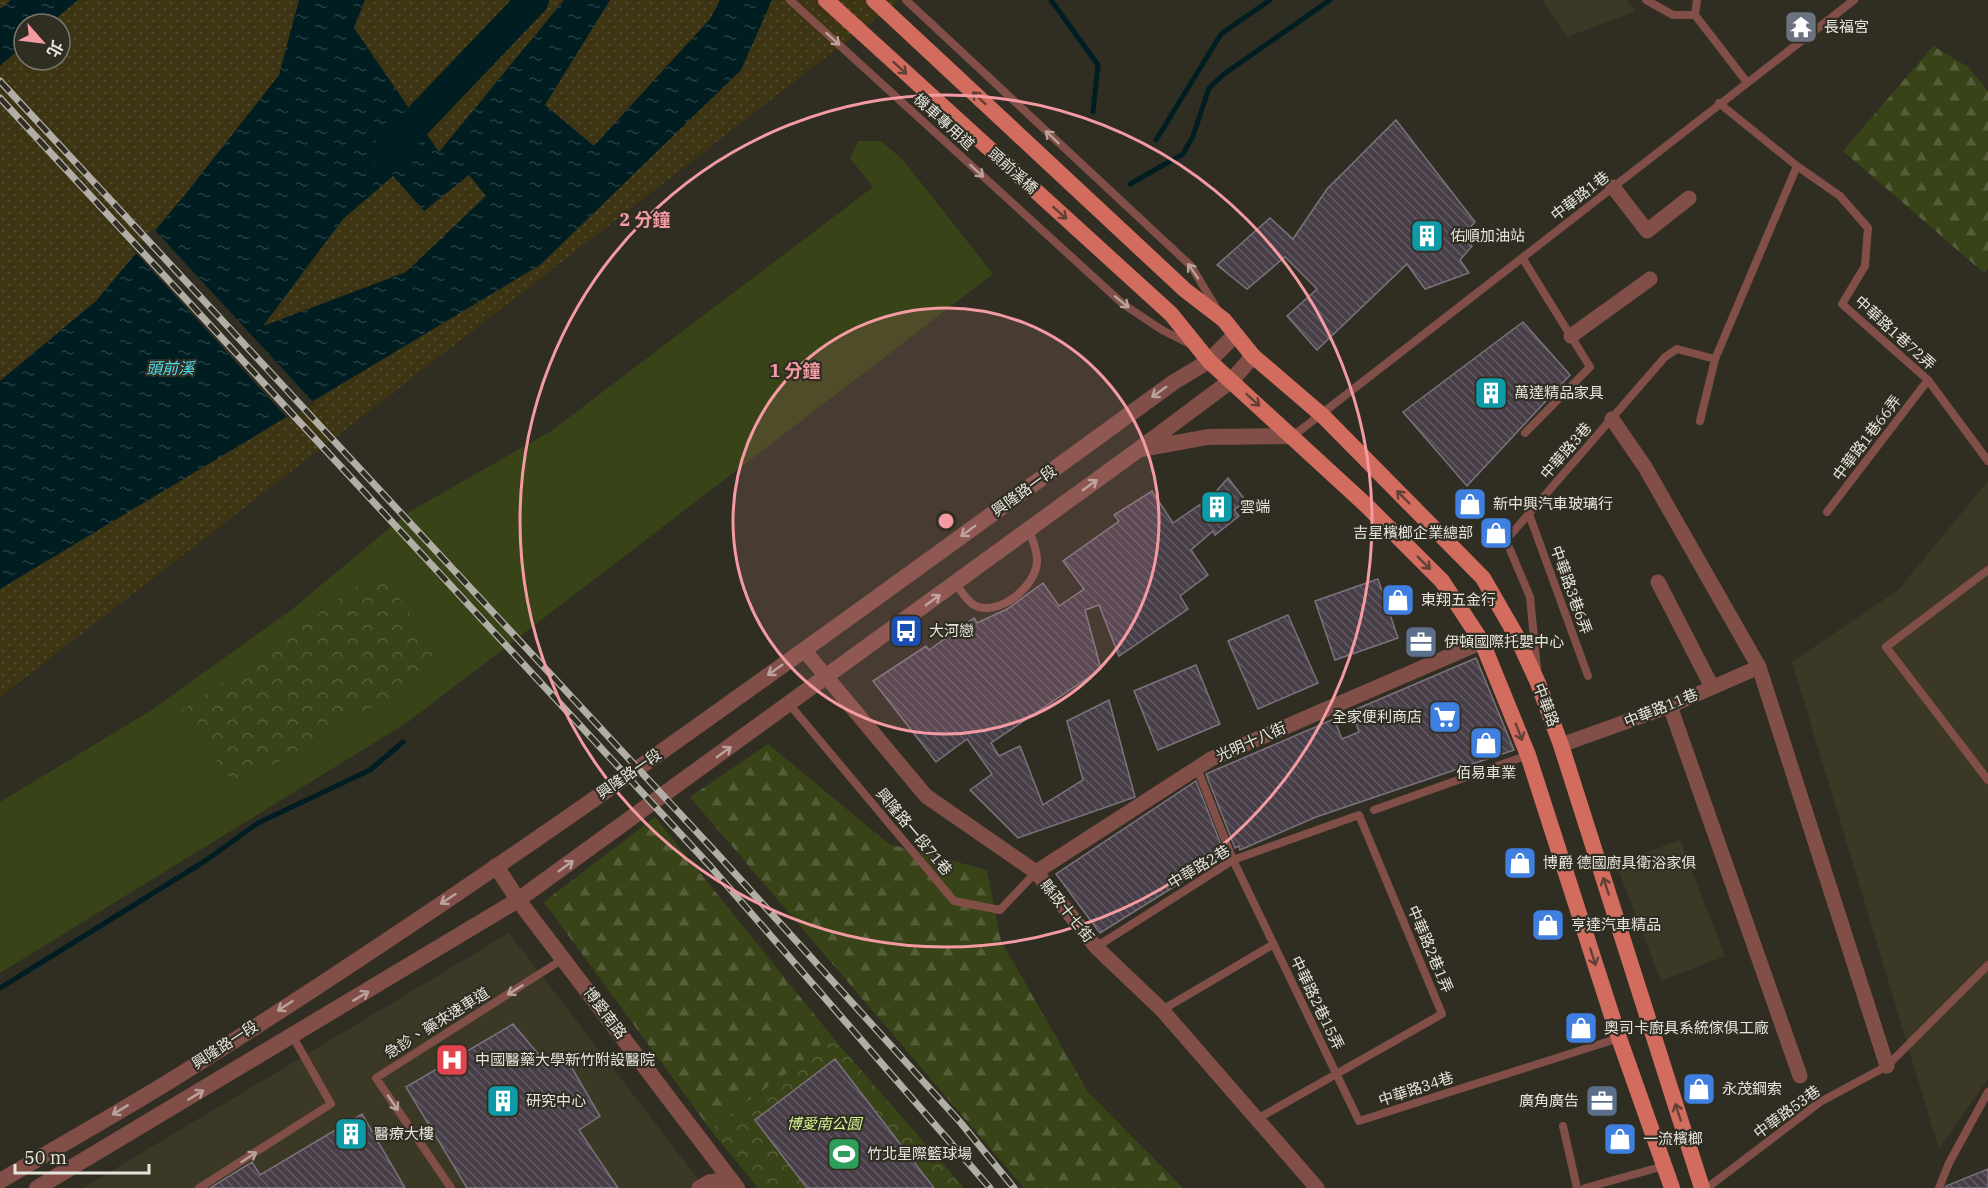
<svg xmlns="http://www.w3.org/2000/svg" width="1988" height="1188" font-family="'IBM Plex Serif','Noto Sans TC',serif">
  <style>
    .built { fill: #3b3826 }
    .grass { fill: #384318 }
    .forest { fill: url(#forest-firs) }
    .sand { fill: url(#sand-dots); fill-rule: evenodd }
    .park { fill: url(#park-crowns) }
    .water { fill: url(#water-ripples); fill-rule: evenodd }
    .pier { fill: #302e22 }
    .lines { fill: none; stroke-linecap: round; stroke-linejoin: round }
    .stream { stroke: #001d22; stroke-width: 5 }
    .river { stroke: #001d22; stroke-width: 32 }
    .building { fill: url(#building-back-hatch); stroke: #7c727c; stroke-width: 1.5 }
    .service { stroke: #814f48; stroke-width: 8 }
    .minor { stroke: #814f48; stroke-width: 15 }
    .tertiary { stroke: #814f48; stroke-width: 16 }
    .primary { stroke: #d26c5f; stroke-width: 16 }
    .rail-casing { stroke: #b0aea5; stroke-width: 7 }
    .rail { stroke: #302e22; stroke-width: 4.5; stroke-dasharray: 14; stroke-linecap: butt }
    .oneway { stroke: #b9a29a }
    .oneway2 { stroke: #614134 }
    .ring { fill: none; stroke: #f49aa2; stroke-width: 3 }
    .labels { text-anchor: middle; stroke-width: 4.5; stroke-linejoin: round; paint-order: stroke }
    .poi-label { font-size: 15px; fill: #e6e5dd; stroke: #302e22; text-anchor: start }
    .street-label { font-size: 15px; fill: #e6e5dd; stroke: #302e22 }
    .park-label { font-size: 15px; font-style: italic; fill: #d5f191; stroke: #302e22 }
    .water-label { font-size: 16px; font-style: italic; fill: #4cdef4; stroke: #302e22 }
    .centre { fill: #f49aa2; stroke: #302e22; stroke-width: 3 }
    .ring-label { font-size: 18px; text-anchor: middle; font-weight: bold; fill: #f49aa2; stroke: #302e22; stroke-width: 4.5; stroke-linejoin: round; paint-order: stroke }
  </style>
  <defs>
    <pattern id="forest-firs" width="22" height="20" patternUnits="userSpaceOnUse" patternTransform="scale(1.5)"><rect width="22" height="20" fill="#384318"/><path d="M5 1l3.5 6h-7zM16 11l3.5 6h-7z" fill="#555e39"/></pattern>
    <pattern id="sand-dots" width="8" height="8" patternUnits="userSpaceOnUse" patternTransform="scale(1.5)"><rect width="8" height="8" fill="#3d3414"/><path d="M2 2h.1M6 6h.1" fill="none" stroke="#50482a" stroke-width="1.8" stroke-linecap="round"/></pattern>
    <pattern id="park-crowns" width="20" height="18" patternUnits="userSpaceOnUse" patternTransform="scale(1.5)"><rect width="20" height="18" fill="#384318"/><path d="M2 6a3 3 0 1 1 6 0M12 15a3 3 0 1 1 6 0" fill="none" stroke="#555e39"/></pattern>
    <pattern id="water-ripples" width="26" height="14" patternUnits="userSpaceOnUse" patternTransform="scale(1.5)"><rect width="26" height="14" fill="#001d22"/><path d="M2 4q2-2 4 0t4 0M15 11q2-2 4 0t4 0" fill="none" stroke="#253e42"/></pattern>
    <pattern id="building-back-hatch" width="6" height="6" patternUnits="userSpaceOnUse" patternTransform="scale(1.5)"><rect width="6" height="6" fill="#483e48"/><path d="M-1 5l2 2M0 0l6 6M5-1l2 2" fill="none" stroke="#625a62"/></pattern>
  </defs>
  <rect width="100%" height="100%" fill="#302e22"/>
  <path class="built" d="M1542,0H1627L1636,11L1567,37Z
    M1988,481V1079L1939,1149L1792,662L1898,590Z
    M1680,840L1725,956L1661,981L1616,864Z
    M509,933L705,1188H83Z"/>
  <path class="grass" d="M858,141H881L903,160L993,274L408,722L0,973V802L150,711L291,610L409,512L551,431L873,187L850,158Z"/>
  <path class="forest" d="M1933,46L1968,67L1988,91V269L1984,273L1843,151Z
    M768,744L889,844L987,870L1001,941L1088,1092L1183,1188H1024L690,797Z
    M655,817L834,1039L710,1129L544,902Z"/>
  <path class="sand" d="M0,0H900L0,697ZM24,24H60V60H24Z"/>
  <path class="park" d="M379,571L445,661L411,685L236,786L180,712Z
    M834,1039L964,1188H758L710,1129Z"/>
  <path class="water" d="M11,0H78L49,24H24V45L0,66V9Z
    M299,0H365L354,28L439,152L564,0H610L545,105L594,146L710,19L720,0H772L741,70L540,265L0,589V381L96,301L184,196L279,75ZM469,175L486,196L406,272L263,326L343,219L393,176L424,211Z"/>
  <path class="pier" d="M153,228L315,404L288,419L134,251Z"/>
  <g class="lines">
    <path class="stream" d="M1051,0L1098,65L1093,112
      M1156,140L1221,34L1270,0
      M1130,184L1183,154L1193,136L1209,88L1224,74L1330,0
      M0,988L205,861L258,823L370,770L403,742"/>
    <path class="river" d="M387,153L533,0"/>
  </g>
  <path class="building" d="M1396,120L1475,222L1465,233L1472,246L1460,260L1469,273L1425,289L1407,264L1317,350L1287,316L1317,289L1285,257L1247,289L1217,265L1270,218L1293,239L1327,189Z
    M1523,322L1570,375L1467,486L1403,412Z
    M1228,478L1246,501L1234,510L1239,516L1215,535L1213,531L1191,550L1208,575L1180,596L1188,609L1119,656L1099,605L1085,610L1101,669L991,743L999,756L1020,746L1043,805L1083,780L1067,721L1109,700L1135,797L1018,838L970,790L992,774L967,739L936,762L873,681L926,646L929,650L974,618L977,623L1007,609L1043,583L1059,606L1084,589L1063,561L1119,521L1114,515L1152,491L1173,523L1211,497Z
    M1378,579L1398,638L1335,660L1315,601Z
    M1288,615L1318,683L1258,709L1228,641Z
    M1476,658L1514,750L1316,817L1240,850L1239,846L1235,848L1206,774L1334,719L1342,739L1359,732L1352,711Z
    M1196,665L1220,724L1158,750L1134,691Z
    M1196,781L1225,855L1100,933L1056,874Z
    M513,1024L544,1061L562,1051L600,1116L579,1130L618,1188H467L406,1087Z
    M835,1059L934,1188H807L755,1120Z
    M362,1114L405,1188H210L252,1162L260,1175Z
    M1988,1169V1188H1945L1946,1186Z"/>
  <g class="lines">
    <path class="service" d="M790,0L1123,304L1162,330L1190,344
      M906,0L1191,266L1217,309
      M1646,0L1673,15H1695
      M1697,0L1695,15L1746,81
      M1719,103L1797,166L1840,196L1868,228L1865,266L1842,304L1928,380L1988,461
      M1523,259L1590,367L1525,433
      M1700,421L1715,359L1797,166
      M1293,436L1854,0
      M1827,512L1928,380
      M1529,514L1588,676
      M1988,570L1886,647L1988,780
      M956,584C961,591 966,600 974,605C998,618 1036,586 1037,562C1038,551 1032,540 1029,530
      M1537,669L1530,597L1506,540L1665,357L1677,349L1715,359
      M790,705L954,901L1000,910L1036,872
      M1197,768L1233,860L1359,1121L1619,1038
      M1374,810L1528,755
      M1096,947L1233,860L1359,815L1442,1014L1257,1119
      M1162,1010L1274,944
      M1563,1126L1577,1188
      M199,1188L331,1104L293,1037
      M451,1188L376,1078L563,959
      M1585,1188L1664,1166
      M1707,1188L1820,1102L1887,1066L1988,965
      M1939,1188L1949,1163L1988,1092"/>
    <path class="minor" d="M1613,187L1647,231L1689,198
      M1571,336L1650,279
      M1612,419L1645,467L1759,667L1887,1066
      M1658,582L1712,687
      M804,650L926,796L1036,872L1096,947L1162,1010L1317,1188
      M1670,706L1800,1076
      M1561,745L1670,706L1759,667
      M1036,872L1211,759L1482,642
      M699,1188L709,1182L730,1179L728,1187"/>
    <path class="tertiary" d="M1142,449L1208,437L1293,436
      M496,866L518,900L737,1188
      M0,1181C59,1146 120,1112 178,1076C521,861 847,619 1174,382L1209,361L1235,335
      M37,1188L518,900L1138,450L1232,380L1253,356"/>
    <path class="primary" d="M826,0L1171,314L1209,361L1367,506L1442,581L1482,642L1528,755L1619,1038L1672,1188
      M874,0L1185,290L1224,320L1253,356L1323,416L1483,578L1517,637L1538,683L1561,745L1702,1188"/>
    <defs>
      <path id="rail" d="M0,81L721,858L961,1123L1014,1188
        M0,98L711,867L990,1188"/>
    </defs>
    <use href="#rail" class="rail-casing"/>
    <use href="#rail" class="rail"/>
  </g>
  <defs><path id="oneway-shaft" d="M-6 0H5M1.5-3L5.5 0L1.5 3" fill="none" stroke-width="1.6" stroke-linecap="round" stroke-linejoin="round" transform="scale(1.5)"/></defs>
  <g class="oneway">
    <use href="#oneway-shaft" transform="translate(833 39) rotate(42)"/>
    <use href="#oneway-shaft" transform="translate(1052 137) rotate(-137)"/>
    <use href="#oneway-shaft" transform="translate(977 171) rotate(42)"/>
    <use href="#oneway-shaft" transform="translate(1193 271) rotate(-125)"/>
    <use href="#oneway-shaft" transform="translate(1122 302) rotate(39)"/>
    <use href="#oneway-shaft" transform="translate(1159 392) rotate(144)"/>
    <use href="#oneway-shaft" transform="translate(1090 485) rotate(-36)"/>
    <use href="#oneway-shaft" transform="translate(968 531) rotate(144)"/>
    <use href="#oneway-shaft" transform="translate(933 600) rotate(-36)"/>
    <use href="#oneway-shaft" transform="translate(775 670) rotate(145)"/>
    <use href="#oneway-shaft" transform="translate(724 752) rotate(-36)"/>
    <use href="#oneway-shaft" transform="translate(566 866) rotate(-36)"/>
    <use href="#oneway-shaft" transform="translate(448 899) rotate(147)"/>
    <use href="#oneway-shaft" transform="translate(515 990) rotate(148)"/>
    <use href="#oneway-shaft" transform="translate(361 996) rotate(-31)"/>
    <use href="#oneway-shaft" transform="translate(285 1006) rotate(147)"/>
    <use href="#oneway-shaft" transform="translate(196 1095) rotate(-31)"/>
    <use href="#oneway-shaft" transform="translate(393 1103) rotate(56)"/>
    <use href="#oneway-shaft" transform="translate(120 1110) rotate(149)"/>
    <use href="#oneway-shaft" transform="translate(249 1157) rotate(-33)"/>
  </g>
  <g class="oneway2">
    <use href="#oneway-shaft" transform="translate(900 68) rotate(42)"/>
    <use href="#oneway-shaft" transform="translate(979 98) rotate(-137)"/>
    <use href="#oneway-shaft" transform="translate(1060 213) rotate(42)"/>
    <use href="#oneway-shaft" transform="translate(1253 400) rotate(42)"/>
    <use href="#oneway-shaft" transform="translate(1403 497) rotate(-135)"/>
    <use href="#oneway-shaft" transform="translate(1424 563) rotate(45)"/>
    <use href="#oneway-shaft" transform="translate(1519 732) rotate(68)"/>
    <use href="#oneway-shaft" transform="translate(1606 886) rotate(-108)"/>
    <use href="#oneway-shaft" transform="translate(1593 957) rotate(72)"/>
    <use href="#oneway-shaft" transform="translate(1678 1112) rotate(-108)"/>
  </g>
  <circle cx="946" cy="521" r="213" fill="#f49aa2" fill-opacity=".12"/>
  <g class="ring">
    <circle cx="946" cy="521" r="213"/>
    <circle cx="946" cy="521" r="426"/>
  </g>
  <defs>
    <symbol id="temple-square" viewBox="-11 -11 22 22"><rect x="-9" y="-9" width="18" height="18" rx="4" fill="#6b7280" stroke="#302e22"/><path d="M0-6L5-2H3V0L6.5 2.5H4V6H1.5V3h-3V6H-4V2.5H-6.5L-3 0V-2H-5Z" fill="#fff"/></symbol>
    <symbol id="building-square" viewBox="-11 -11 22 22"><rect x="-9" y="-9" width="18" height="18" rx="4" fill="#0f9aa8" stroke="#302e22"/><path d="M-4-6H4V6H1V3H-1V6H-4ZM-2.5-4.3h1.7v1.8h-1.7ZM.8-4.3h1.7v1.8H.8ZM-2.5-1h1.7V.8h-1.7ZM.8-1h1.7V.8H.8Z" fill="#fff"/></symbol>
    <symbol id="shop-square" viewBox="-11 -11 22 22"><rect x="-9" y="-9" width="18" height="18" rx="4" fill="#3f7fe0" stroke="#302e22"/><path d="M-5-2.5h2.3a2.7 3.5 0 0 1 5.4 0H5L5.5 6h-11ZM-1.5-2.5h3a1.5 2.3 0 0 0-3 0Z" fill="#fff"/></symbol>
    <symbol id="bus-square" viewBox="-11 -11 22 22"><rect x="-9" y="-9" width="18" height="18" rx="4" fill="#1a4fb4" stroke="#302e22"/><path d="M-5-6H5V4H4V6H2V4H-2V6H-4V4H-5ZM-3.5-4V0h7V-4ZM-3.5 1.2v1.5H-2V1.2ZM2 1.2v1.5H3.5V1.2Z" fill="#fff"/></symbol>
    <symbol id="office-square" viewBox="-11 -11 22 22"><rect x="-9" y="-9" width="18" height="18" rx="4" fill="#5c6f8a" stroke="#302e22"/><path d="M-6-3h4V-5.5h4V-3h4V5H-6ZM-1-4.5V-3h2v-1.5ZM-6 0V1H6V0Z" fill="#fff"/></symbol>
    <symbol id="supermarket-square" viewBox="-11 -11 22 22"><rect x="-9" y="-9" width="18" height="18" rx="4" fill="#3f7fe0" stroke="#302e22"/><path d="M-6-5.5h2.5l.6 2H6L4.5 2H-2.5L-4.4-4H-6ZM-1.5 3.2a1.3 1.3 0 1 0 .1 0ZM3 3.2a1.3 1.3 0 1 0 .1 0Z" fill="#fff"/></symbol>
    <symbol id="hospital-square" viewBox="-11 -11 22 22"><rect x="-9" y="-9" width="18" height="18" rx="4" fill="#e0444e" stroke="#302e22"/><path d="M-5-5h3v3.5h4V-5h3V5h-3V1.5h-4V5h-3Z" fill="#fff"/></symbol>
    <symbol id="stadium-square" viewBox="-11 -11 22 22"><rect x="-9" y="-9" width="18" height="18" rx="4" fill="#2e9e5b" stroke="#302e22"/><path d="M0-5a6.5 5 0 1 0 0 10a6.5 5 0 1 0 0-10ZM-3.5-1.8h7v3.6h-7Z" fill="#fff"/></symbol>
  </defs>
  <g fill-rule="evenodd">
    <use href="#temple-square" x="1782" y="8" width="38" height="38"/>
    <use href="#building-square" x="1408" y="217" width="38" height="38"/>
    <use href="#building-square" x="1472" y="374" width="38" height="38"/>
    <use href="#shop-square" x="1451" y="485" width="38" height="38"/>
    <use href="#building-square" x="1198" y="488" width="38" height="38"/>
    <use href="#shop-square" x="1477" y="514" width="38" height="38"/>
    <use href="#shop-square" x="1379" y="581" width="38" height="38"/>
    <use href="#bus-square" x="887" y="612" width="38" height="38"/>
    <use href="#office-square" x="1402" y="623" width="38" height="38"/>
    <use href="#supermarket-square" x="1426" y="698" width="38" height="38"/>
    <use href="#shop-square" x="1467" y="724" width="38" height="38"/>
    <use href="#shop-square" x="1501" y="844" width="38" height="38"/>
    <use href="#shop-square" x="1529" y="906" width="38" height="38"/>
    <use href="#shop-square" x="1562" y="1009" width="38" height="38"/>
    <use href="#hospital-square" x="433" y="1041" width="38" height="38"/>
    <use href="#shop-square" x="1680" y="1070" width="38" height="38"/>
    <use href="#building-square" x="484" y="1082" width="38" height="38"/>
    <use href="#office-square" x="1583" y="1082" width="38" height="38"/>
    <use href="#building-square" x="332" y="1115" width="38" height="38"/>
    <use href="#shop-square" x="1601" y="1120" width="38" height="38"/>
    <use href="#stadium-square" x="825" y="1135" width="38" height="38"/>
  </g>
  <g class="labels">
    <g class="poi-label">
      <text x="1824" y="32">長福宮</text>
      <text x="1450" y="241">佑順加油站</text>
      <text x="1514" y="398">萬達精品家具</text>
      <text x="1493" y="509">新中興汽車玻璃行</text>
      <text x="1240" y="512">雲端</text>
      <text x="1473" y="538" text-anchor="end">吉星檳榔企業總部</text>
      <text x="1421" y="605">東翔五金行</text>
      <text x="929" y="636">大河戀</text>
      <text x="1444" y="647">伊頓國際托嬰中心</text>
      <text x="1422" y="722" text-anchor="end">全家便利商店</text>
      <text x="1486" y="778" text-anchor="middle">佰易車業</text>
      <text x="1543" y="868">博爵 德國廚具衛浴家俱</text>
      <text x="1571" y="930">亨達汽車精品</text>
      <text x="1604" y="1033">奧司卡廚具系統傢俱工廠</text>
      <text x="475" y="1065">中國醫藥大學新竹附設醫院</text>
      <text x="1722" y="1094">永茂鋼索</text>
      <text x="526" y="1106">研究中心</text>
      <text x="1579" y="1106" text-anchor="end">廣角廣告</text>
      <text x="374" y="1139">醫療大樓</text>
      <text x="1643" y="1144">一流檳榔</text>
      <text x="867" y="1159">竹北星際籃球場</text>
    </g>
    <g class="street-label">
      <text transform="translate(944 122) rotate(42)" y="5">機車專用道</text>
      <text transform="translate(1013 171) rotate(42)" y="5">頭前溪橋</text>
      <text transform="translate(1580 196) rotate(-38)" y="5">中華路1巷</text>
      <text transform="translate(1895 333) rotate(42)" y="5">中華路1巷72弄</text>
      <text transform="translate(1867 438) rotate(-53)" y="5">中華路1巷66弄</text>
      <text transform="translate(1566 451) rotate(-49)" y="5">中華路3巷</text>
      <text transform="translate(1024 491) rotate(-36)" y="5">興隆路一段</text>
      <text transform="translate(1571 590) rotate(70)" y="5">中華路3巷6弄</text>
      <text transform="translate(1546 705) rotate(69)" y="5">中華路</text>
      <text transform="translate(1661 708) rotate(-22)" y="5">中華路11巷</text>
      <text transform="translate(1251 742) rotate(-24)" y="5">光明十八街</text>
      <text transform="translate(629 774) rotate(-35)" y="5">興隆路一段</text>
      <text transform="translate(914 832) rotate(50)" y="5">興隆路一段71巷</text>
      <text transform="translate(1199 867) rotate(-31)" y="5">中華路2巷</text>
      <text transform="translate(1067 911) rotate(51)" y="5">縣政十七街</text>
      <text transform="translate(1430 949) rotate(67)" y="5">中華路2巷1弄</text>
      <text transform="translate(1317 1003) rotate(64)" y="5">中華路2巷15弄</text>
      <text transform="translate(605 1013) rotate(53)" y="5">博愛南路</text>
      <text transform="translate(437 1023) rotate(-32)" y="5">急診、藥來速車道</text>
      <text transform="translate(225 1045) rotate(-33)" y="5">興隆路一段</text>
      <text transform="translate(1416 1089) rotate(-18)" y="5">中華路34巷</text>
      <text transform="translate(1787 1112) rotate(-36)" y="5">中華路53巷</text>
    </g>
    <g class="park-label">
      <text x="824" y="1129">博愛南公園</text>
    </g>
    <g class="water-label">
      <text x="170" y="374">頭前溪</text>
    </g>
  </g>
  <circle cx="946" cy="521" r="9" class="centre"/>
  <g class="ring-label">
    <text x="645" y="226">2 分鐘</text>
    <text x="795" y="377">1 分鐘</text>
  </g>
  <g transform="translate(42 42) rotate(118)"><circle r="28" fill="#302e22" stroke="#79776d" stroke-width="1.5"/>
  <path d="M0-4.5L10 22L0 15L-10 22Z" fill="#f49aa2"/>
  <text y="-9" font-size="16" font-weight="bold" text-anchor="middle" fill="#e6e5dd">北</text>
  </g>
  <path d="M15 1164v9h134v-9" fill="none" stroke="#e6e5dd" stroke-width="3"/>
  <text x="24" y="1164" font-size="18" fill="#e6e5dd" stroke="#302e22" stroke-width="4.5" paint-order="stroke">50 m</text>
</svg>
